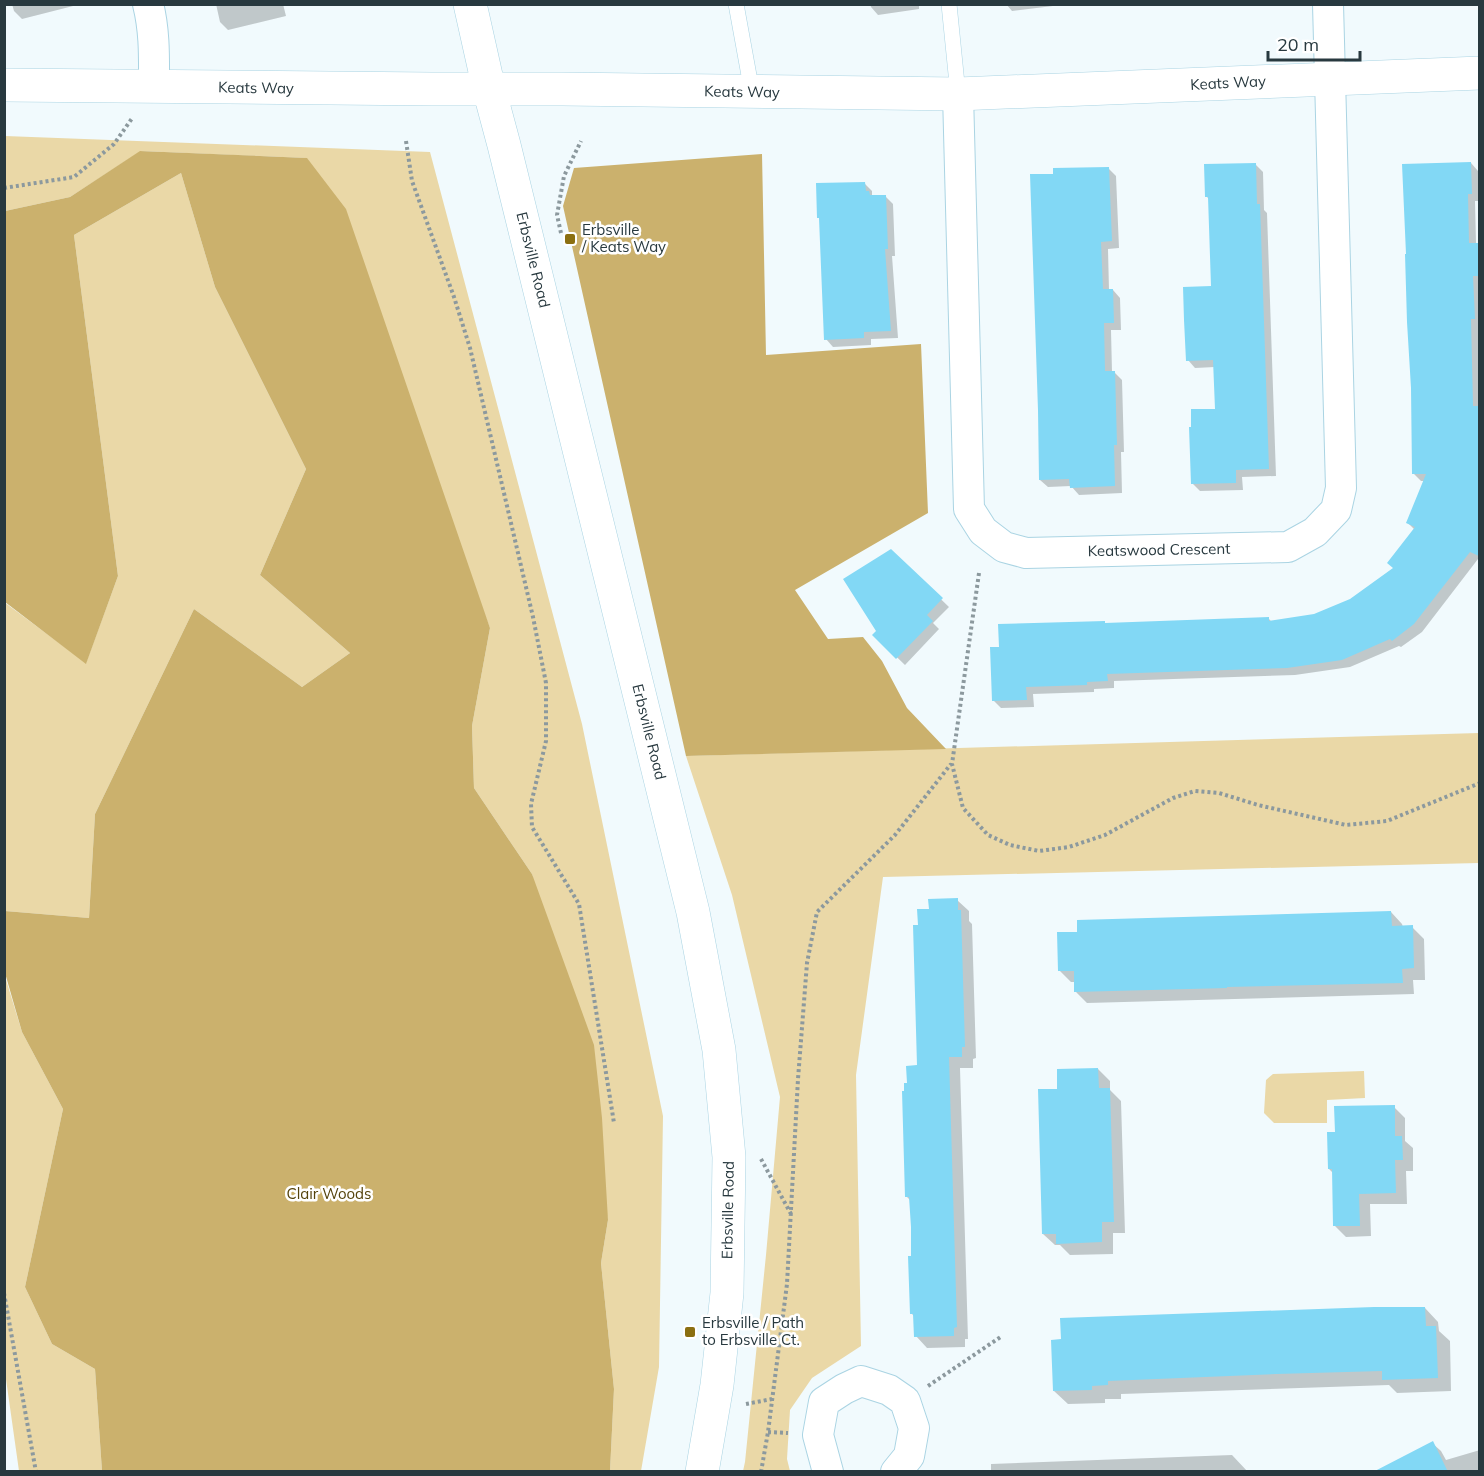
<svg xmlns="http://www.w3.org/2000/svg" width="1484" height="1476" font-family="Mulish,sans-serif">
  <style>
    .green { fill: #ead8a7 }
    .forest { fill: #cbb16d }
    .shadow { fill: #0003 }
    .building { fill: #82d8f5 }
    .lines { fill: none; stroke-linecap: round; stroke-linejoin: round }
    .service-casing { stroke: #aad4e3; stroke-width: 16 }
    .minor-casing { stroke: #aad4e3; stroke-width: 32 }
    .tertiary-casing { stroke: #aad4e3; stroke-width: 34 }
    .secondary-casing { stroke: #aad4e3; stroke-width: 34 }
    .path { stroke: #8c999e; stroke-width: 4; stroke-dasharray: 3 3; stroke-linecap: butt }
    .service { stroke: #fff; stroke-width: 15 }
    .minor { stroke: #fff; stroke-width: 30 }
    .tertiary { stroke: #fff; stroke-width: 33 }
    .secondary { stroke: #fff; stroke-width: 33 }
    .poi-dot { fill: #8b6f11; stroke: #fff; stroke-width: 2 }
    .labels { text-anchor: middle; stroke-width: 5; stroke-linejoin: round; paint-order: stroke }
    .street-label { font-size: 15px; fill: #28393f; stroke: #fff }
    .poi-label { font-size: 15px; fill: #28393f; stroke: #fff; text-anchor: start }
    .park-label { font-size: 15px; fill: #55430c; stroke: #fff }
  </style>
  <rect width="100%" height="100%" fill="#f1fafd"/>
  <path class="green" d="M5,136L430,152L582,724L663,1116L659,1367L641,1471H610L614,1389L601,1263L608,1220L532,874L474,788L472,726L490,628L306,158L141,151L70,197L5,211Z
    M181,173L215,287L306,469L260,575L350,653L302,687L194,609L95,814L89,918L5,911L4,602L86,663L118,576L74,235Z
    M1479,733V863L883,877L856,1075L861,1346L812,1378L790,1410L787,1459L790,1471H743L745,1462L766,1255L780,1097L732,895L686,756Z
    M4,973L22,1032L63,1109L25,1287L52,1344L95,1369L102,1471H19L4,1365Z
    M1364,1071L1365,1098L1327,1100V1123H1274L1264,1113L1266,1080L1273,1074Z"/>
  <path class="forest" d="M140,151L307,158L346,209L490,628L472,726L474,788L532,874L594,1045L602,1118L608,1220L601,1263L614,1389L610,1471H102L95,1369L52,1344L25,1287L63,1109L22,1032L5,973V911L89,918L95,814L194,609L302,687L350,653L260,575L306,469L215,287L181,173L74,235L118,576L86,664L5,602V211L70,197Z
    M762,154L766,355L921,344L928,513L795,590L828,639L863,637L882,661L907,708L946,749L686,756L563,206L574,168Z"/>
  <path class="shadow" d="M12,4H81L22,19L14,11Z
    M216,4H283L286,16L228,30L220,22Z
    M870,4H919V9L878,15L871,7Z
    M1006,4H1052L1053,6L1012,11Z
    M1471,163L1478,171L1479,201H1475L1476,244H1480V326H1478L1480,387V560L1478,559L1422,632L1401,647L1399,646L1350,667L1295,675L1114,681V688L1094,689V692L1033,694L1034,707L1001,708L993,700L1000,648L1105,623L1106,624L1269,619L1272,622L1315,616L1350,600L1394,568L1415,530L1408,523L1425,481H1421L1413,473Z
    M1255,164L1263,172L1264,210L1267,213L1276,476L1242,477L1243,490L1200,491L1192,483L1216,410L1215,367L1195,368L1188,360L1212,287L1210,200L1206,196Z
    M1108,168L1116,176L1119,248L1108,249L1109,290H1113L1120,298L1121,330H1111L1112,372H1114L1122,380L1124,452H1121L1122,493L1079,495L1071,486L1048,487L1040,480L1054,175Z
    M864,183L872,191V196H885L893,204L895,256H892L898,338L871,339V345L833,347L826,339Z
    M891,551L949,607L933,623L939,629L905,665L874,635L878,631Z
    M957,900L969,911V921L972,924L976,1058L973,1059V1068H960L968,1339H965V1347L927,1348L916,1336L915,1317L911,1313L913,1257L911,1201L907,1197L908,1084L919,1067V926L930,910Z
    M1391,912L1402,924L1403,927H1412L1424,939L1425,980H1413L1414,994L1087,1003L1076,992L1075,982H1071L1059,970Z
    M1098,1069L1110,1081V1090L1121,1101L1125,1233H1113V1254L1070,1255L1060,1245H1055L1043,1234L1059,1091Z
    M1394,1107L1405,1118V1141L1413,1148V1171H1406L1407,1204H1370L1371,1236L1346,1237L1335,1226L1333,1173L1329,1169L1336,1133Z
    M1425,1308L1438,1322L1439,1331L1450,1341L1451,1391L1397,1393L1389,1385L1121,1394V1399H1105V1403L1068,1404L1054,1391Z
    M1432,1443L1441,1451L1446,1460L1480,1450V1472H1376Z
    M1232,1455L1248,1472H991V1464Z"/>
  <path class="building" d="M1471,162L1472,194H1468L1469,243H1479V276H1473L1475,319H1471L1473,406H1478L1479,456V556L1470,552L1414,624L1392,641L1390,639L1342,660L1287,668L1107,674L1108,681L1087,682V685L1026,687L1027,700L992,701L990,647H999L998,624L1105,621V623L1269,617V621L1314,614L1350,599L1393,568L1387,563L1415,527L1406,523L1426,474H1412L1411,388L1407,322L1405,254H1406L1402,164Z
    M1256,163L1257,204H1260L1269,469L1236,470V483L1191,484L1189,427H1191V409H1215L1213,360L1186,361L1184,320L1183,287L1211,286L1208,197H1205L1204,164Z
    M1109,167L1112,241L1101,242L1103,289H1113L1114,323H1104L1105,371H1115L1117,445H1114L1115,486L1070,488L1069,479L1039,480L1038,410L1030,174H1053V168Z
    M865,182L866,191H869L870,195H886L888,249H885L891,331L864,332V338L824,340L819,218H817L816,183Z
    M891,549L943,598L927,615L933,621L896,659L872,635L876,631L843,579Z
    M958,898V910H961L965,1047H962V1057H949L957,1327L954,1328V1336L914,1337L913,1314H910L908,1256H911V1227L909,1197H905L902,1091H904V1083H907L906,1066L917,1065L913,925H918L917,909H929L928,899Z
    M1391,911L1392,926L1413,925L1414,968L1402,969L1403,983L1227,987V988L1074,992V971H1058L1057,932H1077V920Z
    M1098,1068L1099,1088H1110L1114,1222H1102V1242L1056,1244V1234H1042L1038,1089H1057V1069Z
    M1395,1105V1136H1402L1403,1160H1395L1396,1193L1359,1194L1360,1226H1333L1332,1169H1328L1327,1132H1335L1334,1106Z
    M1374,1307H1425L1426,1326H1436L1438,1378L1382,1380V1371L1276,1374L1108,1381V1385L1092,1386V1390L1053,1391L1051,1340L1061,1339L1060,1318Z
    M1433,1441L1448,1472H1373Z"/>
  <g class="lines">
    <defs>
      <path id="service" d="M736,4L752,92
        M949,4L958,94"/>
      <path id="minor" d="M148,4C155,32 154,59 154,87
        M958,94L969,509L983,531L1004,547L1026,553L1288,547L1315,532L1336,510L1341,488L1328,4
        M828,1472L818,1435L824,1402L844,1389L861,1381L889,1390L905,1401L914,1428L909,1456L896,1472"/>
      <path id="tertiary" d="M4,85L432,89H562L958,94L1480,73"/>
      <path id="secondary" d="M470,4L489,89L504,145L693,912L719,1050L729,1157L727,1293L717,1385L702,1472"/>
    </defs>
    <use href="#service" class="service-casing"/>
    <use href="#minor" class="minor-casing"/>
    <use href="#tertiary" class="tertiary-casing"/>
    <use href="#secondary" class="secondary-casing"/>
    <path class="path" d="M406,141L412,181L454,297L470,348L533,617L546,683V741L531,804L532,827L579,904L614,1123
      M4,188L74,177L114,144L133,117
      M561,233L557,215L564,176L581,141
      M979,573L952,764L963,808L988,835L1010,845L1039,851L1069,847L1105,835L1173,798L1195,791L1219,793L1258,805L1346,825L1387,821L1480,783
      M761,1159L791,1214
      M4,1293L36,1472
      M928,1386L1002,1336
      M746,1404L772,1399
      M768,1432L788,1433
      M761,1472L768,1432L787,1284L798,1079L807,963L817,912L895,835L951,764"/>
    <use href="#service" class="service"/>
    <use href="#minor" class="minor"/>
    <use href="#tertiary" class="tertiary"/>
    <use href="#secondary" class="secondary"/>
  </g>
  <g class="poi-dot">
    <rect x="564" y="233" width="12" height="12" rx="3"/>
    <rect x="684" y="1326" width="12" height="12" rx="3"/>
  </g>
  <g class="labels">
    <g class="street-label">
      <text transform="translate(1228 83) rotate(-3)" y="5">Keats Way</text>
      <text transform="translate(256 88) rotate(1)" y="5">Keats Way</text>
      <text transform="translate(742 92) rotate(1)" y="5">Keats Way</text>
      <text transform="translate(533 260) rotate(76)" y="5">Erbsville Road</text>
      <text transform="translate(1159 550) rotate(-1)" y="5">Keatswood Crescent</text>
      <text transform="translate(649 732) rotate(76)" y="5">Erbsville Road</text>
      <text transform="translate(728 1210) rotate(-89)" y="5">Erbsville Road</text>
    </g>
    <g class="poi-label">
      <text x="582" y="235">Erbsville<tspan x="582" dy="17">/ Keats Way</tspan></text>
      <text x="702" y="1328">Erbsville / Path<tspan x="702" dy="17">to Erbsville Ct.</tspan></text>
    </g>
    <g class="park-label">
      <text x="329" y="1199">Clair Woods</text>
    </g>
  </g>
  <rect width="1484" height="1476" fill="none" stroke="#28393f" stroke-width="12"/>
  <path d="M1268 51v9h92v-9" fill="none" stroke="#28393f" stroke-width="3"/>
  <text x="1277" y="51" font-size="18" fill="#28393f" stroke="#ffffff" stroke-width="4.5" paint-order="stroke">20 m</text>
</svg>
